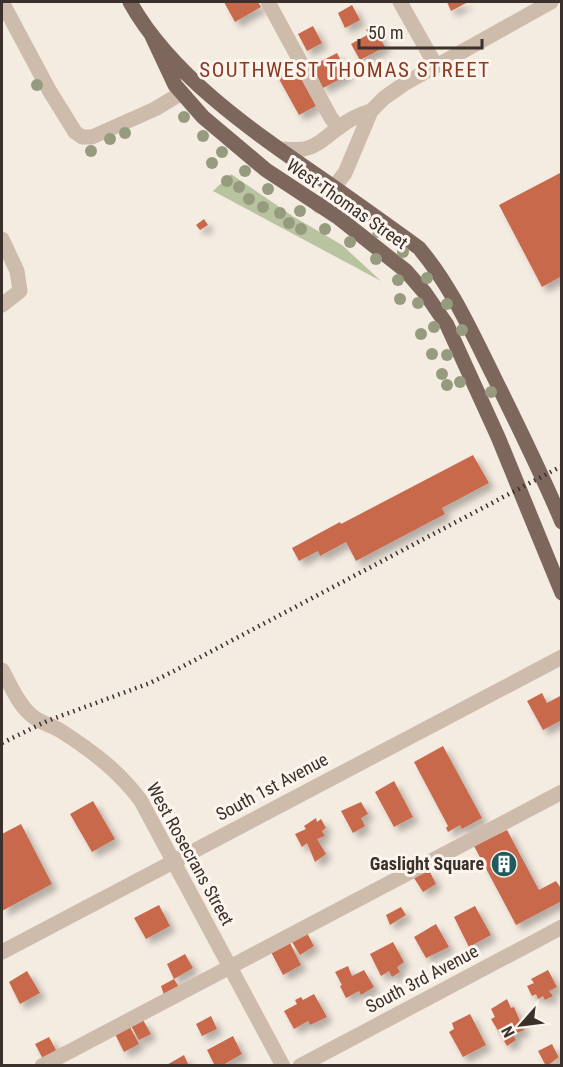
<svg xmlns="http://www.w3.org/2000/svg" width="563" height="1067" font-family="'Roboto Condensed',sans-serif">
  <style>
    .green { fill: #b8c4a0 }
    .building { fill: #c8694b; filter: url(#shadow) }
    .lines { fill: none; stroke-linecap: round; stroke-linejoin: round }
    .minor { stroke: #cdbbac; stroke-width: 15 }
    .major { stroke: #7d675c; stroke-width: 15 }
    .rail { stroke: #3b302b; stroke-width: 4.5; stroke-dasharray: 1.5 4.5; stroke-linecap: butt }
    .tree { fill: #969b7f }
    .labels { text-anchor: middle; stroke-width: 6; stroke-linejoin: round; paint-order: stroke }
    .street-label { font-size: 18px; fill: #3b302b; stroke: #fbf5ee }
    .poi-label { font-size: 18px; font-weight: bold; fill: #3b302b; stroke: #fbf5ee; text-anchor: end }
    .quarter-label { font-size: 21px; letter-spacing: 1.5px; fill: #8c3b22; stroke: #fbf5ee }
  </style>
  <defs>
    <filter id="shadow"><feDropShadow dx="5.5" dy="5.5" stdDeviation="3" flood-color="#0004"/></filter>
  </defs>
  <rect width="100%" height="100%" fill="#f4ebe1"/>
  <path class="green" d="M231,174L294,217L342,245L381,281L213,191Z"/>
  <path class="building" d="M224,2H258L261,7L235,22Z
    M447,2H468L451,11Z
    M352,5L360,20L345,28L338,13Z
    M373,25L385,47L360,60L351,44L369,34L366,30Z
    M313,26L322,43L307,51L298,34Z
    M337,53L348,75L323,88L312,66Z
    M291,60L316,106L299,115L274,70Z
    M562,172V276L542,287L499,205Z
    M204,219L208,225L200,230L196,225Z
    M473,455L489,483L442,508L445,514L356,561L346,542L320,556L318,551L299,561L292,548L340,522L341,524Z
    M542,693L547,703L562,695V720L543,730L527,701Z
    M443,746L482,818L462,829L460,825L448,832L446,828L448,826L414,762Z
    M394,781L413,817L394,827L375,792Z
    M93,801L115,839L92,852L70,814Z
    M361,802L368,814L361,818L365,826L353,833L341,811Z
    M316,818L317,822L321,819L326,828L322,831L325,836L317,839L326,854L315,862L307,843L302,847L295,834L306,829L304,826Z
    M21,824L52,884L2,911V834Z
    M507,830L539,890L556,881L562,890V901L516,925L474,846Z
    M429,870L436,884L423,892L414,878Z
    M159,905L170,926L146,939L134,918Z
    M475,906L491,935L469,947L454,917Z
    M401,907L406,915L390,925L386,915Z
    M436,924L449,947L426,958L414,937Z
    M307,933L314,946L300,955L292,942Z
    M393,942L404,962L397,967L400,972L392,977L389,971L381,976L370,954Z
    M290,943L301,965L283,975L271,952Z
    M185,954L193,968L174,979L179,987L164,995L161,986L174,979L167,964Z
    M348,966L352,976L364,970L374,987L361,995L359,991L346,998L340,986L342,985L335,972Z
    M548,970L557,987L549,991L553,996L545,1000L543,996L538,999L536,994L532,996L527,986L534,983L531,979Z
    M27,971L40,993L20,1004L9,982Z
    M314,994L327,1017L310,1025L308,1021L294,1029L284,1011L297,1004L295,1000L301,997L303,1000Z
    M507,999L511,1008L514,1007L524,1030L513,1035L516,1040L507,1046L491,1019L495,1017L491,1009Z
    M470,1014L486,1045L463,1057L449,1032L454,1029L452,1023Z
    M211,1016L217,1029L202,1036L196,1024Z
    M143,1020L151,1034L139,1040L131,1026Z
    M130,1027L139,1044L124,1052L115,1034Z
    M233,1036L242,1054L221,1066H215L207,1050Z
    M49,1037L57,1052L43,1059L35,1044Z
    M552,1044L559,1058L546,1066L538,1051Z
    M184,1055L189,1066H165Z"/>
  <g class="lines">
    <path class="minor" d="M2,2L49,90L75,132L82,137H92L155,109L180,94
      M268,2L331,118L339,128
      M400,2L436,66
      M279,149C287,149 296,150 304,149C319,146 329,134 341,126C350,119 361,114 371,111
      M319,206L345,173L371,111L384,98L404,84L551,2
      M2,239L17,271L20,291L2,305
      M2,670C10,684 17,702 29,713C38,723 50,724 61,731C92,751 119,771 141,801L283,1066
      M2,952L562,657
      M42,1066L562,792
      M300,1066L562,927
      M559,1066L562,1064"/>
    <path class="major" d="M130,2C171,76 254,132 322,179C355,202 387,225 419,248C451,286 471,331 493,375C517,424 541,472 562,522
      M152,36L175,85L203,117L266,170L339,218L406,271L425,293L447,325L498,437L562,593"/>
    <path class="rail" d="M2,743L47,721L150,683L176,670L562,466"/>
  </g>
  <g class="tree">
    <circle cx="37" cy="85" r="6"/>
    <circle cx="184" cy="117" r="6"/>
    <circle cx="125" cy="133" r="6"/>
    <circle cx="203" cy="136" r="6"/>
    <circle cx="110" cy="139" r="6"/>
    <circle cx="91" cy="151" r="6"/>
    <circle cx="222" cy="152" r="6"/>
    <circle cx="212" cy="163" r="6"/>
    <circle cx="245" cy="171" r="6"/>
    <circle cx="227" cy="181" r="6"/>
    <circle cx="239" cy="187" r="6"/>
    <circle cx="268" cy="189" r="6"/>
    <circle cx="249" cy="199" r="6"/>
    <circle cx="263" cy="207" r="6"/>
    <circle cx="300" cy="211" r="6"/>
    <circle cx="280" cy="213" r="6"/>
    <circle cx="289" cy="223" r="6"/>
    <circle cx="301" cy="229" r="6"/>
    <circle cx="325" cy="229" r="6"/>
    <circle cx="378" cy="232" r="6"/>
    <circle cx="350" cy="242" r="6"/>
    <circle cx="403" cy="252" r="6"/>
    <circle cx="376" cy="259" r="6"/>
    <circle cx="427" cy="278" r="6"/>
    <circle cx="398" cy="280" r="6"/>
    <circle cx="400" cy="299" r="6"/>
    <circle cx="418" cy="303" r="6"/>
    <circle cx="447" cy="304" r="6"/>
    <circle cx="434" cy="327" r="6"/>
    <circle cx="462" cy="330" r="6"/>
    <circle cx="421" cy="334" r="6"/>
    <circle cx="432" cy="354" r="6"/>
    <circle cx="447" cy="355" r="6"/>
    <circle cx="442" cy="374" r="6"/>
    <circle cx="460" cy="382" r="6"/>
    <circle cx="447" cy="385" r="6"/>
    <circle cx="491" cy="392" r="6"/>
  </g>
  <defs>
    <symbol id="building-disc" viewBox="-11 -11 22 22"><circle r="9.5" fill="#1f5a5e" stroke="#fbf5ee"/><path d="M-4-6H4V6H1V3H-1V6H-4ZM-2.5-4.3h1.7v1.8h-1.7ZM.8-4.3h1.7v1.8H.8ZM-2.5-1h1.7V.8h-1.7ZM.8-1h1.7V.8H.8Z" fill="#fff"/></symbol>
  </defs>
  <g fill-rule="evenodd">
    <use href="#building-disc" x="489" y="849" width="30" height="30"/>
  </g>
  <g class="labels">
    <g class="street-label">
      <text transform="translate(347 204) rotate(35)" y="6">West Thomas Street</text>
      <text transform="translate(272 787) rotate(-28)" y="6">South 1st Avenue</text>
      <text transform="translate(190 854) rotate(61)" y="6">West Rosecrans Street</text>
      <text transform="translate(422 979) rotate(-28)" y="6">South 3rd Avenue</text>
    </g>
    <g class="poi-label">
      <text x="484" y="870">Gaslight Square</text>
    </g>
    <g class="quarter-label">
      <text x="345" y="77">SOUTHWEST THOMAS STREET</text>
    </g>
  </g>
  <rect width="563" height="1067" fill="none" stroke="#3b302b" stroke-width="6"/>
  <g transform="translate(521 1025) rotate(242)" stroke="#fbf5ee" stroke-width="4.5" paint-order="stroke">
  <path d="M0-4.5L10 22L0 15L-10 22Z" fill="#3b302b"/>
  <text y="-9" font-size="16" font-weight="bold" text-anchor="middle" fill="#3b302b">N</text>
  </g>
  <path d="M359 39v9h123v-9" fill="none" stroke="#3b302b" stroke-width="3"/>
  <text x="368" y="39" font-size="18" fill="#3b302b" stroke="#fbf5ee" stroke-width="4.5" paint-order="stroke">50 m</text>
</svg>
